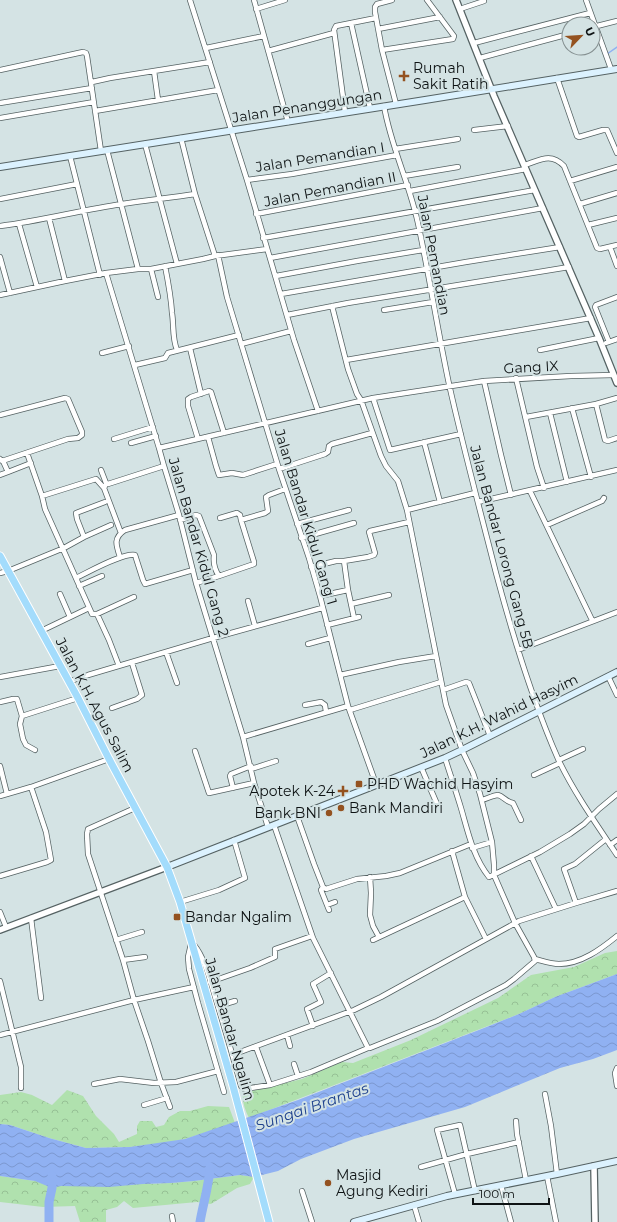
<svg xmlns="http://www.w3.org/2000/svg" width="617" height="1222" font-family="Montserrat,sans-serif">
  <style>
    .forest { fill: url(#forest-crowns) }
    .water { fill: url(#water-waves) }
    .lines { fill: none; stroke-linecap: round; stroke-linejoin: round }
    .stream { stroke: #90b1f2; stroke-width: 1.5 }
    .river { stroke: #90b1f2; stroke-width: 9 }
    .minor-casing { stroke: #556263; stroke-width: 6 }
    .tertiary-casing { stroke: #556263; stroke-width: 8 }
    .secondary-casing { stroke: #556263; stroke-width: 8 }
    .trunk-casing { stroke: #fff; stroke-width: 9 }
    .minor { stroke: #fff; stroke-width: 4.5 }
    .tertiary { stroke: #fff; stroke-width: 5.5 }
    .secondary { stroke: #dcf2fe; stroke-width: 6 }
    .trunk { stroke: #a3dcfc; stroke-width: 7 }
    .poi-dot { fill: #945220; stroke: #d4e3e4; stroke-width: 1.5 }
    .labels { text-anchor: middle; stroke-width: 4; stroke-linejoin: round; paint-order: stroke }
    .poi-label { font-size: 14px; fill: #0e1314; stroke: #d4e3e4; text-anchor: start }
    .street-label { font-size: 14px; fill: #0e1314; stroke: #d4e3e4 }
    .water-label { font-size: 15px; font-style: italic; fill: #20438e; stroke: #d4e3e4 }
  </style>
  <defs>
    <pattern id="forest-crowns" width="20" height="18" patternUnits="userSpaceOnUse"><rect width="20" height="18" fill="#b0e1ae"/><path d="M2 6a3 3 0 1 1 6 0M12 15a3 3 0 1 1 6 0" fill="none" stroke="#96c095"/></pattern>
    <pattern id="water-waves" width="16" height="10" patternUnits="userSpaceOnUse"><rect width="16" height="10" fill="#90b1f2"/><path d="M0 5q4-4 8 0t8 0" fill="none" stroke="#7b97cf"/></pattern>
  </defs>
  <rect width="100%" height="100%" fill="#d4e3e4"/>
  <path class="forest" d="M617,951V974L555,997L519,1014L259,1114L249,1118C245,1110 242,1102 243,1093L302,1079L342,1062L353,1063L411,1040L498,998L531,975L574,967L605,953Z
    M67,1090L83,1096L96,1116L114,1134L119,1142L137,1134V1126L140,1121H152L156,1127L164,1125L169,1117L180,1111H190L208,1106L229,1107L235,1123L185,1139L166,1143L130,1147L86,1148L49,1138L10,1125L0,1124V1095L21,1092L32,1095L52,1105Z
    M240,1175L254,1177L250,1184L237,1188L211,1204L197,1202L133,1208L124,1201L117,1207L106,1210V1222H80L75,1206L43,1207L0,1202V1176L35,1181L143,1184L171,1183L194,1181Z"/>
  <path class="water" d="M617,974V1050L593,1059L560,1068L465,1107L354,1139L301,1159L278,1171L254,1177L240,1175L194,1181L171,1183L143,1184L109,1187L61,1186L52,1188L35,1181L0,1176V1124L10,1125L49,1138L86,1148L130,1147L185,1139L298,1100L484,1028L519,1014L555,997Z"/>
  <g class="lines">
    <path class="stream" d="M607,54L617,47"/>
    <path class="river" d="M49,1222V1202L52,1188V1176
      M200,1222C203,1204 209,1186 210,1167"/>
    <defs>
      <path id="minor" d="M190,0L247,180L294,340L318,411
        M254,0L288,122
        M392,0L377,4L375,7V12L382,50L396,104
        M586,0L611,69
        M256,9L285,0
        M460,9L484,1
        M593,27L617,21
        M378,29L440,17
        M474,43L590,13
        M206,48L264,36
        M382,50L453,39L454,36L427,0
        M268,51L334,33
        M480,58L569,34
        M0,70L83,52L86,53L87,56L101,151
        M154,71L158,100
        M557,78L577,136L579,137L603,130H607L610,137L617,153
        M92,82L110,78L210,62
        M0,103L92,88
        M384,106C391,148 411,186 419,228C430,280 438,332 449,384C463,447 480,510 496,573C513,637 532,700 559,761C575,794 597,825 617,855
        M370,108L351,23L376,18
        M95,111L218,90
        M345,112L334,30L336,26L351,23
        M0,118L94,102
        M474,130L508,126
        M181,138L195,194L215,256
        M145,144L177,264
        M395,149L458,139
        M107,150L138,269
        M70,156L100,275
        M525,165C540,160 551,152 564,166L597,248L600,249L617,245
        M404,176L458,167
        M247,180L292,174L397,155
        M570,181L617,167
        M410,191L526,169
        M0,199L77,184
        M580,204L617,193
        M256,214L408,185
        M49,218L65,281
        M19,224L37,287
        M588,225L617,218
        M0,226C41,221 81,210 122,204C146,200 171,198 195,194
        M263,238L535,190
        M610,247L617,266
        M218,255L227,297L279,469L309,558L320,596L348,706L376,784
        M0,257L10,293
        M270,258L543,208
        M165,266C168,281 171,297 172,313C174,325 172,338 177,350
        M151,269L158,297
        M106,273L159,448L164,466L179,515L196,583L243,737L254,783L268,827
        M276,276L357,261L423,250
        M281,294L466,262L560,247
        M0,295L65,281L106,273L138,269H151L203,259L215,256L267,249
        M384,310L433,302
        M287,315L348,303L569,267
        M609,342L595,307L596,305L617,297
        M606,343L617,339
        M241,344L291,331
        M190,348L201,394
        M540,350L599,338
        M102,353L129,346
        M346,360L591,318
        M135,365L165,358L168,353L239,335
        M516,378L537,467L544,488
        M484,381L501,455L511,495
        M373,398L390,450L461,434
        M596,404L617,398
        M572,408L591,477
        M550,413L567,482
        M0,415L65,398L68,399L82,432V435L78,438L68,439L2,461L0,459
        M526,417L596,404L605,440L608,441L617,438
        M208,437L216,466L219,475L232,473L243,475L277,464
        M114,439L153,427
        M198,439L188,406V399L191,397L209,391L211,392L224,433
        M424,442L440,502
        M131,443L156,436
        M159,448L373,398L484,381L571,376L614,375
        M27,453L42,496L45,509L92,614H97L134,597
        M279,469L325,454L328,452L329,446L332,444L372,433
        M101,470L106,483L108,484L164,466
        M8,472L31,463
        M0,475L8,472L3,461
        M105,486L104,488L121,533
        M530,491L592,620
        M42,496L96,479L104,488
        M478,502L617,470
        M407,510L475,493
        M220,518L237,513L240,515L241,520L265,513L268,511L266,497L269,495L285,489
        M180,520L196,515L199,516L214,555C213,563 214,569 219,576L196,583
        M297,524L349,510
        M547,525L602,501L604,498
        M84,537L77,519L76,513L105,502
        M301,538L354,523
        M120,557C116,545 113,538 125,530L179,515
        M311,567L336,561H344L368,557L374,555L375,553L369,532L370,531L409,522
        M0,573L8,571L64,548L84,537L111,525
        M219,576L254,564V562L241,520
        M76,578C89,572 122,553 135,555L143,580L145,584L193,570
        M79,586L102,576
        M348,590L354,618
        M60,594L70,617
        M320,596L348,590L344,561
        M248,601L255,626
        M351,604L389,595
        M97,614L109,640L119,666
        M327,625L359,617
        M41,631L89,608
        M308,644L330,638
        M518,650L617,612
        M166,652L177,683
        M340,675L399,662L436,656
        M608,676L617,695
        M0,677L60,666
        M68,682L88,675L213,638L322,608
        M443,690L466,682L469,683L490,736
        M0,702L13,699H17L22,716L20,724L23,739L26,745L35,750
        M305,705L321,702L325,705L326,712
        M112,708L137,699L142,695L132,663
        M350,710L441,682
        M22,716L78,698
        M243,737L348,706
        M195,751L209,793L254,783
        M445,758C450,774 456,791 461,808C468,832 473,857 489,877L540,852L570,834L584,824L599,809L617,794
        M559,760L583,749
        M0,766L7,794
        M421,767L437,804
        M251,769L276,761
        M534,775L560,763
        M233,788L230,776L231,774L251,766
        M0,796L31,787L109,759
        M482,800C486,799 494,795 498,795C503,796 506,802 513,803L521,820
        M297,816L314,864L323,887L326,889L357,879L386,876L400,873L471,844
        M274,825L313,938L368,1048H370L437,1021L506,985L514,979L535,961L534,957L515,923L494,875V865L492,842L480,794L473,773L462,750L446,705L407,510L398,481L386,466L381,456L361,400L357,394L348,369L332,306
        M610,845L617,840
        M472,848L492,842
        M452,851L465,897L486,939
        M531,856L556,909
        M0,876L47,862L51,860L46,832L31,787
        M370,877L371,893L370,915L373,926L379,937
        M323,887L321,890L329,910
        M180,902L219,890L245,878L234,840
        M576,903L564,869L575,864L606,839
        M327,905L335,902
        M0,912L6,927
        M31,918L41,998
        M116,940L142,932
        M373,940L465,897
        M191,944L188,957L189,969L198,1003L224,1092
        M194,945C205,958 210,981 215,997C224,1026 233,1056 241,1086L244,1089L270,1085L311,1072L368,1048
        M535,959C543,961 551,964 559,964C581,964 601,949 617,936
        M123,960L145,957
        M0,981L21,1067V1088
        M210,982L250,968L275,957V949L312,936
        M218,1006L235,1001
        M313,1026L307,1009L321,1002L313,984L331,973
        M0,1035L134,1000L123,960L88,854L87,834L88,829L135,808
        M287,1035L290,1046
        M256,1047L270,1085
        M232,1055L354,1010L381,997L519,921L576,903L617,891
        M294,1064L298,1076
        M617,1068L615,1073L617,1086
        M94,1084L120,1079L154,1083L176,1082L218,1071
        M545,1094L551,1126L557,1174
        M144,1105L167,1098
        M170,1107L161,1083L148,1041L134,1000L194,987
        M516,1121L517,1134L526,1180
        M421,1167L467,1154L519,1142
        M547,1176L556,1222
        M501,1185L511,1222
        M302,1191L312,1222
        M455,1194L437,1130L460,1125L475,1191
        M414,1205L419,1222
        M172,1216L173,1222"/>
      <path id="tertiary" d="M456,0L494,96L599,338L617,383
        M0,930L167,867
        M594,1166L595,1222"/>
      <path id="secondary" d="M0,167L425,100L617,69
        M167,867L445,758L464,749L617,672
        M354,1222L447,1196L557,1174L617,1161"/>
      <path id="trunk" d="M0,556L78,698L109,759L167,867L180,902L233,1086L269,1222"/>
    </defs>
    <use href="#minor" class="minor-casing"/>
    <use href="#tertiary" class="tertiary-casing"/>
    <use href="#secondary" class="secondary-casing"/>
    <use href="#trunk" class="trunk-casing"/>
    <use href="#minor" class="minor"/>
    <use href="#tertiary" class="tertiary"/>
    <use href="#secondary" class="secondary"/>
    <use href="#trunk" class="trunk"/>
  </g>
  <g class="poi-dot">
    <path d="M402 70h4v4h4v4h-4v4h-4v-4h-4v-4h4z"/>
    <rect x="355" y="780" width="8" height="8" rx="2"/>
    <path d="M341 785h4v4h4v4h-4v4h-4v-4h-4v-4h4z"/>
    <circle cx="341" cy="808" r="4"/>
    <circle cx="329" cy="813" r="4"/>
    <rect x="173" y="913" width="8" height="8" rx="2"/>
    <circle cx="328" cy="1183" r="4"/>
  </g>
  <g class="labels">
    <g class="poi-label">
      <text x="413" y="73">Rumah<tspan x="413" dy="16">Sakit Ratih</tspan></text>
      <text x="367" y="789">PHD Wachid Hasyim</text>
      <text x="335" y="796" text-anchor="end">Apotek K-24</text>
      <text x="349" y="813">Bank Mandiri</text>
      <text x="321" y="818" text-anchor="end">Bank BNI</text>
      <text x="185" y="922">Bandar Ngalim</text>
      <text x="336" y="1180">Masjid<tspan x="336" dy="16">Agung Kediri</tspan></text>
    </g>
    <g class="street-label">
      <text transform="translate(307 106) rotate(-9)" y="5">Jalan Penanggungan</text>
      <text transform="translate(320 157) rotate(-9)" y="5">Jalan Pemandian I</text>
      <text transform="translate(330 189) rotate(-11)" y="5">Jalan Pemandian II</text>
      <text transform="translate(434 255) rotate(79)" y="5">Jalan Pemandian</text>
      <text transform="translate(531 367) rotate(-3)" y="5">Gang IX</text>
      <text transform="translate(306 517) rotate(73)" y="5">Jalan Bandar Kidul Gang 1</text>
      <text transform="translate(199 547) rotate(74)" y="5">Jalan Bandar Kidul Gang 2</text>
      <text transform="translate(502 547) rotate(75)" y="5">Jalan Bandar Lorong Gang 5B</text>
      <text transform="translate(95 705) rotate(62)" y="5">Jalan K.H. Agus Salim</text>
      <text transform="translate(499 716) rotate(-26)" y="5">Jalan K.H. Wahid Hasyim</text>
      <text transform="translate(230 1029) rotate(74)" y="5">Jalan Bandar Ngalim</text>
    </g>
    <g class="water-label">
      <text transform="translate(312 1107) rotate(-19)" y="5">Sungai Brantas</text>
    </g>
  </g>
  <g transform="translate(581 36) rotate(65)"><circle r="19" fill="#d4e3e4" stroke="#859091"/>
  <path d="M0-3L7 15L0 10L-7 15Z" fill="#945220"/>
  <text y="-6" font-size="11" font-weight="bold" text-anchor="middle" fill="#0e1314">U</text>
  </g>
  <path d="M473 1198v6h76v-6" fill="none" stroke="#0e1314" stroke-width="2"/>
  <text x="479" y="1198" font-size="12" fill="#0e1314" stroke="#d4e3e4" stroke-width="3" paint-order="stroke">100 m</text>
</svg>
